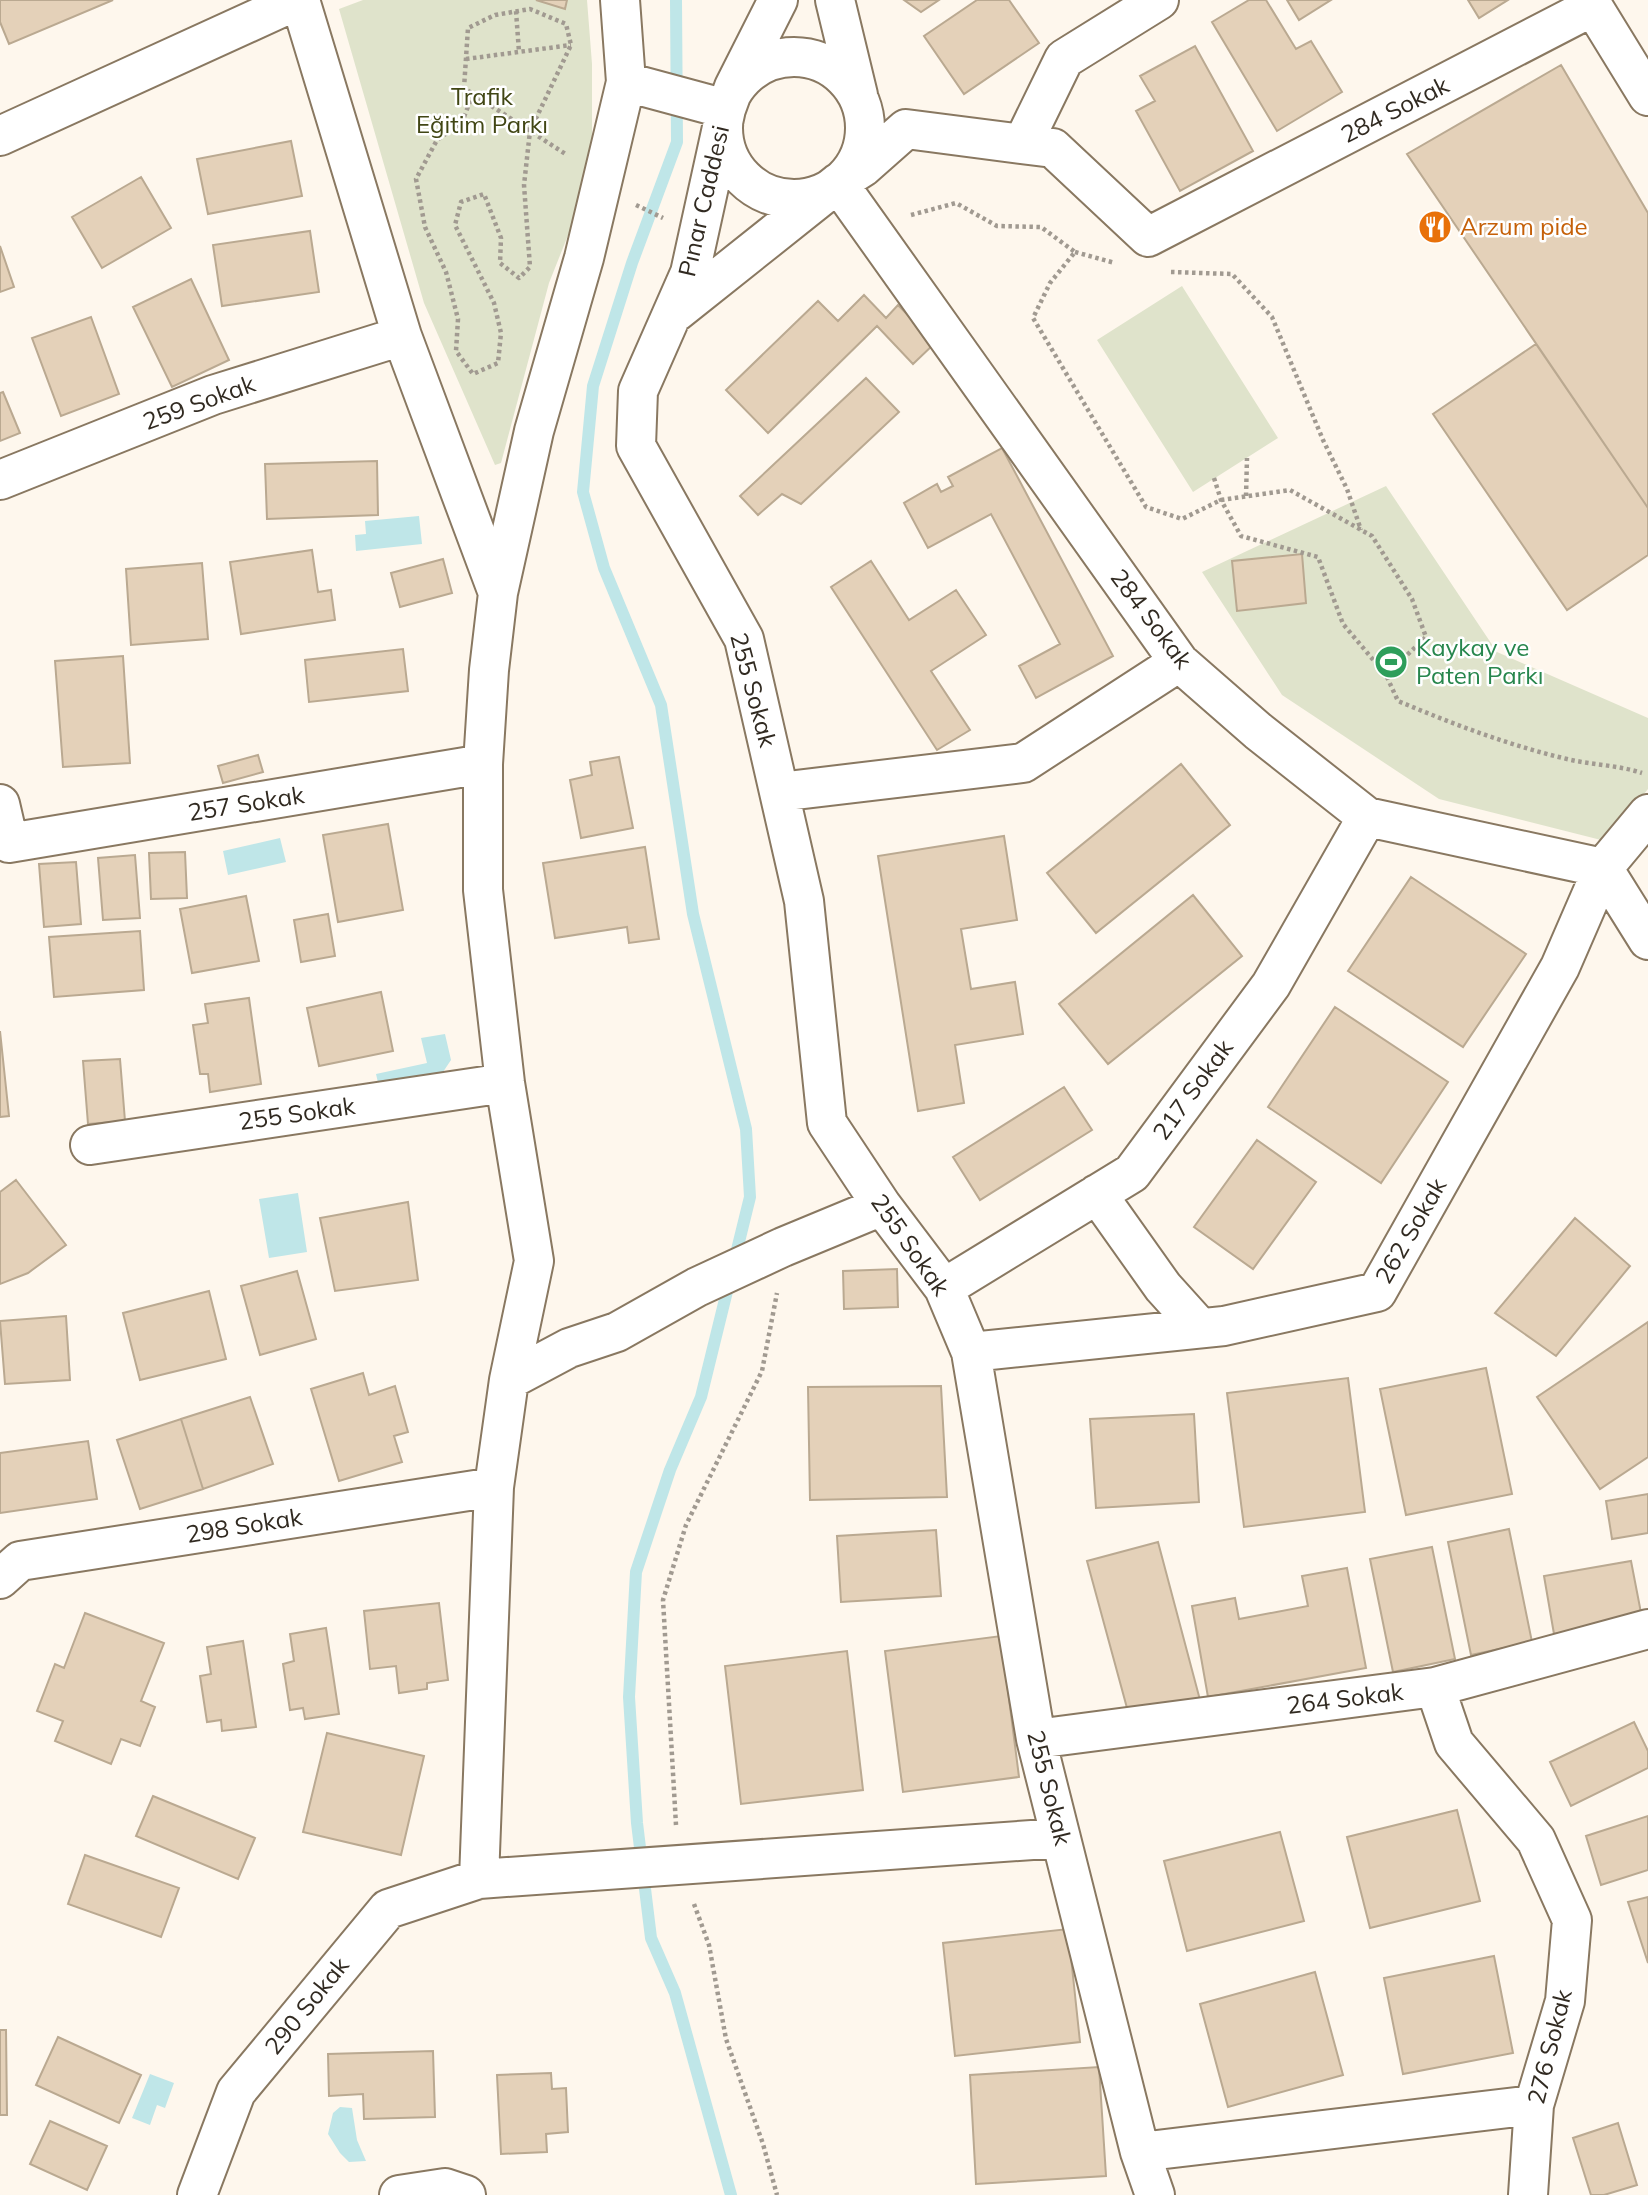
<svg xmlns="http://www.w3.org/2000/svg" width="1648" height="2195" font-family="Mulish,sans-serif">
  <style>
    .green { fill: #dfe3cb }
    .water { fill: #bfe6e8 }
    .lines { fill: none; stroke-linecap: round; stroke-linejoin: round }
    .stream { stroke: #bfe6e8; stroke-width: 12 }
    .building { fill: #e4d1b9; stroke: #baa991; stroke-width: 2 }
    .minor-casing { stroke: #897861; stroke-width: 42 }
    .path { stroke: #a19a91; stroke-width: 4.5; stroke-dasharray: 3.5 3.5; stroke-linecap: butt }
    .minor { stroke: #fff; stroke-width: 38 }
    .labels { text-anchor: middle; stroke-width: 5; stroke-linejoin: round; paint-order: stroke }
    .park-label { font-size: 24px; fill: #414614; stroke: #fff }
    .street-label { font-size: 24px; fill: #312a21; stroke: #fff }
    .food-label { font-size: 24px; fill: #c56008; stroke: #fff; text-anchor: start }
    .leisure-label { font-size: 24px; fill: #27864d; stroke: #fff; text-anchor: start }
  </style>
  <rect width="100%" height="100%" fill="#fef7ed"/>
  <path class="green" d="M363,0H587L592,64V175L549,283L501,463L495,465L424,303L339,9Z
    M1182,286L1278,438L1193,492L1097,340Z
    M1386,486L1497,652L1648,718V789L1605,841L1439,799L1282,695L1202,572Z"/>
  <path class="water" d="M419,516L422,544L356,551L355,535L366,534L365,521Z
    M280,838L286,862L228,875L223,851Z
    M445,1034L451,1060L439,1078L380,1091L376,1074L427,1063L421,1038Z
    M298,1193L307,1252L269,1258L259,1199Z
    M150,2074L174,2083L165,2108L157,2105L150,2125L132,2118Z
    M340,2107L352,2108L357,2140L366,2161L349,2162L340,2153L328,2134L333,2113Z"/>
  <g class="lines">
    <path class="stream" d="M676,0L677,142L632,263L593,386L583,492L604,568L661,705L693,914L746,1129L750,1197L734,1262
      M730,1279L701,1397L670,1470L636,1572L629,1697L637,1823L651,1938L675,1993L731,2195"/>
  </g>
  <path class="building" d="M0,0H113L9,44L0,22Z
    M536,0H567L565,9Z
    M904,0H939L921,12Z
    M977,0H1009L1039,43L964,94L924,36Z
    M1249,0H1266L1296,49L1311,41L1342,92L1277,131L1212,22Z
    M1287,0H1331L1299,20Z
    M1468,0H1508L1479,18Z
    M1195,46L1253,151L1180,191L1136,111L1155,101L1140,76Z
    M1561,65L1648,213V508L1407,154Z
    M291,141L302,196L208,214L197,159Z
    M141,177L171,228L102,268L72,217Z
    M310,231L319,292L222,306L213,245Z
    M0,246L14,287L0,292Z
    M191,279L229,360L172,387L133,307Z
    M864,295L886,318L898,305L935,343L913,364L877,326L768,433L726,390L818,301L838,321Z
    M91,317L119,394L61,416L32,338Z
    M1536,344L1648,508V555L1567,610L1433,414Z
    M866,378L899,412L801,504L782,494L758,515L740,496Z
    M3,392L20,433L0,441V393Z
    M1002,448L1113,656L1036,698L1019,666L1060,644L991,514L928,548L904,503L937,484L941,492L953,486L948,477Z
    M377,461L378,515L267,519L265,464Z
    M312,550L318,592L331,590L335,620L241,634L230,562Z
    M1302,554L1306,603L1237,611L1232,561Z
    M443,559L452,593L400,607L391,573Z
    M871,561L909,620L956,590L986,635L931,671L970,730L937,750L831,587Z
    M202,563L208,639L131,645L126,569Z
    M403,649L408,691L309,702L305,660Z
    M123,656L130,763L63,767L55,661Z
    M258,755L263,772L223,783L218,766Z
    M619,757L633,828L581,838L570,780L592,775L590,762Z
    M1181,764L1230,825L1096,933L1047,873Z
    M388,824L403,910L338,922L323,835Z
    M1004,836L1017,920L961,929L971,989L1015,982L1023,1034L955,1045L964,1103L918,1111L878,856Z
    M645,847L659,939L629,943L627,927L555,938L543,863Z
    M185,852L187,898L151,899L149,853Z
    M135,855L140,918L103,920L98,858Z
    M76,862L81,924L44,927L39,864Z
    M1411,877L1526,954L1463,1047L1348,971Z
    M1193,895L1242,956L1108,1064L1059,1004Z
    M246,896L259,961L192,973L180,909Z
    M328,914L335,956L301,962L294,920Z
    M140,931L144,990L54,997L49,937Z
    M381,992L393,1051L319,1066L307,1008Z
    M249,998L261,1084L210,1092L208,1074H200L193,1025L208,1023L205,1004Z
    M1335,1007L1448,1082L1381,1183L1268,1107Z
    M0,1031L9,1116L0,1117Z
    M120,1059L125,1121L88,1124L83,1061Z
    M1064,1087L1092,1130L980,1200L953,1157Z
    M1257,1140L1316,1182L1253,1269L1194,1227Z
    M16,1180L66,1245L28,1273L0,1284V1192Z
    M408,1202L418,1280L335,1291L320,1218Z
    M1575,1218L1630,1266L1556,1356L1495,1313Z
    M897,1269L898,1307L844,1309L843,1271Z
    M297,1271L316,1339L260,1355L241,1286Z
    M209,1291L226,1359L140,1380L123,1313Z
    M66,1316L70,1380L5,1384L0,1321Z
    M1648,1322V1457L1600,1489L1537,1397Z
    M1486,1368L1512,1494L1406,1515L1380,1389Z
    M363,1373L369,1395L395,1386L408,1432L394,1436L402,1462L339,1481L311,1389Z
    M1348,1378L1365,1512L1244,1527L1227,1393Z
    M941,1386L947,1497L810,1500L808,1387Z
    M250,1397L273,1464L203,1489L181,1419Z
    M1194,1414L1199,1502L1096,1508L1090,1419Z
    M181,1419L203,1489L140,1509L117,1440Z
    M88,1441L97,1499L0,1513V1453Z
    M1648,1494V1533L1612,1539L1606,1501Z
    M1509,1529L1532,1642L1471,1655L1448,1542Z
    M936,1530L941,1596L841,1602L837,1536Z
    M1158,1542L1200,1700L1130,1719L1087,1561Z
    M1432,1547L1455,1659L1393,1672L1370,1559Z
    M1631,1561L1642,1618L1554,1634L1544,1576Z
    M1347,1568L1366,1668L1208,1697L1192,1606L1235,1598L1239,1619L1308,1606L1302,1576Z
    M439,1603L448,1680L427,1683V1689L399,1693L396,1666L370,1669L364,1611Z
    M85,1613L164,1643L141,1701L155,1707L140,1746L121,1739L111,1764L55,1741L63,1721L37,1711L55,1664L64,1668Z
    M326,1628L339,1714L305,1719L303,1708L290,1710L283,1664L294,1661L290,1634Z
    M1001,1636L1019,1777L903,1792L885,1651Z
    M243,1641L256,1727L222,1731L221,1720L207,1722L200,1676L211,1674L207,1647Z
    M847,1651L863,1790L741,1804L725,1666Z
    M1634,1722L1648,1751V1768L1571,1806L1550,1762Z
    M327,1733L424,1756L401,1855L303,1832Z
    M153,1796L255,1838L238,1879L136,1836Z
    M1457,1810L1480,1901L1370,1928L1347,1837Z
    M1648,1816V1870L1601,1885L1586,1836Z
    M1280,1832L1304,1921L1187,1951L1164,1861Z
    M85,1855L179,1888L161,1937L68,1904Z
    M1648,1897V1963L1628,1902Z
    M1068,1929L1080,2042L955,2056L943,1943Z
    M1494,1956L1513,2053L1403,2074L1384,1978Z
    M1315,1972L1343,2075L1228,2107L1200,2004Z
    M0,2030H6L7,2115H0Z
    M58,2037L141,2075L119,2123L36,2085Z
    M433,2051L435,2117L364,2119L363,2094L329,2096L328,2054Z
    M1099,2067L1106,2176L976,2184L970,2075Z
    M551,2073L552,2089L566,2088L568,2132L546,2134L547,2152L501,2154L497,2075Z
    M50,2121L107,2146L87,2190L30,2164Z
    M1618,2123L1637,2185L1604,2195H1591L1573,2138Z"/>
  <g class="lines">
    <defs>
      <path id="minor" d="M300,0L402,336L498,593
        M778,0L734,87L726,109L690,273L638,391L636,446L744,639L804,901L827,1123L882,1206L944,1288L971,1352L1036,1739L1140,2152L1155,2195
        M835,0L858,95
        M1589,0L1648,96
        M723 128a71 71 0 1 1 142 0a71 71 0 1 1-142 0Z
        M626,82L726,109
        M0,136L298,0
        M1023,143L1064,59L1159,0
        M838,183L1179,662L1258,731L1367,817L1603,868L1648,940
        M676,312L838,183L863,167L906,129L1053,148L1148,237L1592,7
        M0,480L213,395L402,336
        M779,792L1023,763L1179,662
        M0,804L9,843L483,764
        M90,1145L505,1083
        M1097,1194L1163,1287L1200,1328
        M944,1288L1132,1173L1271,985L1367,817
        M971,1352L1224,1326L1377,1292L1560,967L1603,868L1648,814
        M509,1380L569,1348L617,1332L697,1287L783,1247L882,1206
        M0,1579L20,1561L494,1487
        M1435,1687L1454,1743L1536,1840L1572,1920L1565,2001L1534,2105L1528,2195
        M1036,1739L1435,1687L1648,1629
        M479,1879L494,1487L509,1380L534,1261L505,1083L483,890V764L489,670L498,593L534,431L584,258L626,82L620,0
        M1140,2152L1534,2105
        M197,2195L236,2092L388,1909L479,1879L1061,1838
        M399,2195L445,2188L466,2195"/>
    </defs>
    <use href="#minor" class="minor-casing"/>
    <path class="path" d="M516,11L519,52
      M466,59L571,45
      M473,94L462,122L437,140L416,179L425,227L446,272L458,319L456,351L473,374L498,363L501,333L494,303L455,225L461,202L484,194L501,238L500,263L519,278L530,267L524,185L530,131L571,45L566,24L530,9L495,15L468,28L464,88L473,94L567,155
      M636,205L663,218
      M911,215L956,203L997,226L1041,227L1075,252L1050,283L1033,318L1146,507L1182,519L1221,500L1290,490L1372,536L1412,599L1426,637L1386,675L1398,701C1453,724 1508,745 1567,759C1592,765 1618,765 1642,773
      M1075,252L1115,263
      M1171,272L1232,274L1272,317L1323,440L1347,489L1361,530
      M1214,478L1221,500L1241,536L1318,557L1343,624L1386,675
      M1246,496L1247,458
      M676,1825L663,1600L686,1525L762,1371L777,1293
      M694,1904L709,1945L726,2039L763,2144L777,2195"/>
    <use href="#minor" class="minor"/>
  </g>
  <defs>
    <symbol id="restaurant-disc" viewBox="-11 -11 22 22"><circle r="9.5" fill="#e8710a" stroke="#fff"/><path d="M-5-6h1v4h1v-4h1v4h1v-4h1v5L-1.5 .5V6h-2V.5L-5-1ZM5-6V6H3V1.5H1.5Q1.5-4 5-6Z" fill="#fff"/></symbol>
    <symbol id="stadium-disc" viewBox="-11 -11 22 22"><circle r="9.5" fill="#2e9e5b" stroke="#fff"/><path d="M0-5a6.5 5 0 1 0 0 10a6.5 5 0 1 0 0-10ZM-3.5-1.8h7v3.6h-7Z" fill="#fff"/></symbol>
  </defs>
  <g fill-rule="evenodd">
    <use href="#restaurant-disc" x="1416" y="208" width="38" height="38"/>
    <use href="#stadium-disc" x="1372" y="643" width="38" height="38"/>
  </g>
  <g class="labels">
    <g class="park-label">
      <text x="482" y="105">Trafik<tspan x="482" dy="28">Eğitim Parkı</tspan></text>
    </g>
    <g class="street-label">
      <text transform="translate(1395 110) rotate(-27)" y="8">284 Sokak</text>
      <text transform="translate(704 201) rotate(-77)" y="8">Pınar Caddesi</text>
      <text transform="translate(199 403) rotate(-20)" y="8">259 Sokak</text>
      <text transform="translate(1151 619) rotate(53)" y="8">284 Sokak</text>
      <text transform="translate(753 690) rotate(75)" y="8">255 Sokak</text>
      <text transform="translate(246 804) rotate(-9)" y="8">257 Sokak</text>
      <text transform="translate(1193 1090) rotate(-54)" y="8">217 Sokak</text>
      <text transform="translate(297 1114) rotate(-8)" y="8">255 Sokak</text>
      <text transform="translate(1411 1231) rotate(-60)" y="8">262 Sokak</text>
      <text transform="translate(910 1245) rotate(55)" y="8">255 Sokak</text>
      <text transform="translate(244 1526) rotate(-9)" y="8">298 Sokak</text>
      <text transform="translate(1345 1699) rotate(-7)" y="8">264 Sokak</text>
      <text transform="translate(1049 1788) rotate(76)" y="8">255 Sokak</text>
      <text transform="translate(307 2006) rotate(-51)" y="8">290 Sokak</text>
      <text transform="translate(1550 2047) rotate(-76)" y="8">276 Sokak</text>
    </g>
    <g class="food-label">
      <text x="1460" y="235">Arzum pide</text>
    </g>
    <g class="leisure-label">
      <text x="1416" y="656">Kaykay ve<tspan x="1416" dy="28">Paten Parkı</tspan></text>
    </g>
  </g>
</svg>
